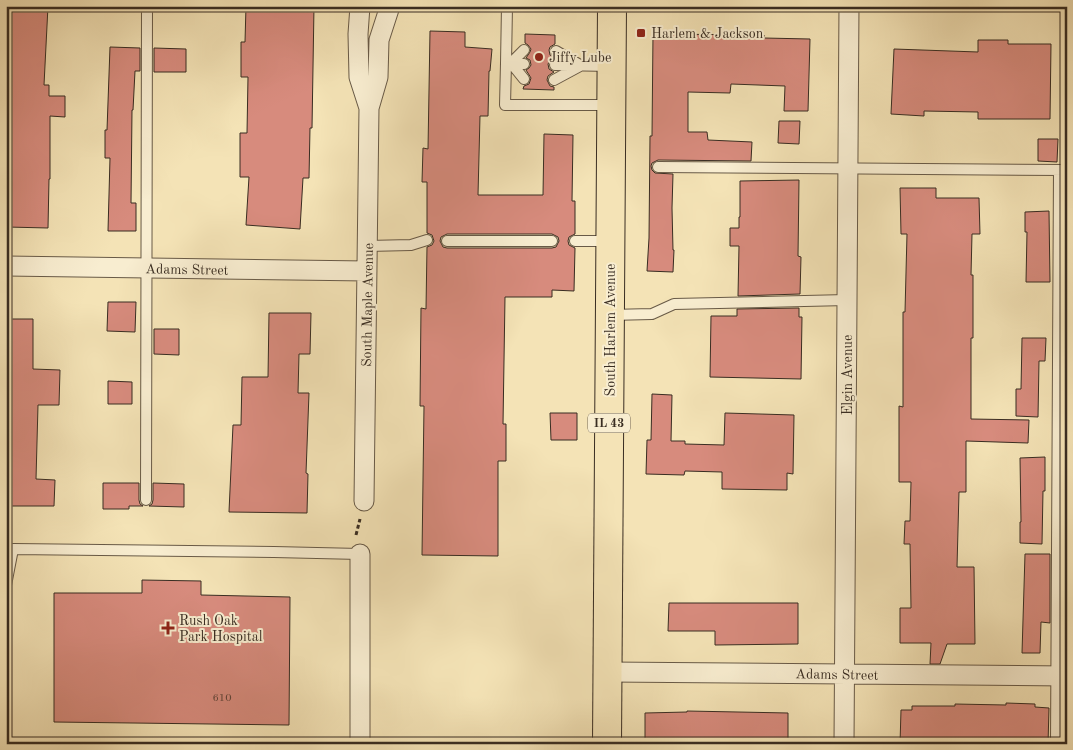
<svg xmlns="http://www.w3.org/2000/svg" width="1073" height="750" font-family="'Old Standard TT',serif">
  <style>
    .building { fill: #d78b7d; stroke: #392d22; fill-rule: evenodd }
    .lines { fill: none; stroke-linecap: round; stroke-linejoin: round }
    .lane-casing { stroke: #685a47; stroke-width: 12 }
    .street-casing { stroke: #685a47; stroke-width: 21 }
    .primary-casing { stroke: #392d22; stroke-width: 30 }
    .path { stroke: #392d22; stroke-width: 3; stroke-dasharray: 4 2.5; stroke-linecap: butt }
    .lane { stroke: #f8edd0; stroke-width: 10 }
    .street { stroke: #f8edd0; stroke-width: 19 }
    .primary { stroke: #f4e3b6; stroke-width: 28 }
    .poi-dot { fill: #8f2418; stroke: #f8edd0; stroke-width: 2 }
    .labels { text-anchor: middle; stroke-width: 4; stroke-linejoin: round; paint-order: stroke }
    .number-label { font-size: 11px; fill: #604439 }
    .shield { fill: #f8edd0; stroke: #726756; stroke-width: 1 }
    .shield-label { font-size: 12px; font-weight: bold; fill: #392d22 }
    .poi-label { font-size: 14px; fill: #392d22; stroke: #f8edd0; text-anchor: start }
    .street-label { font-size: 14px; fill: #392d22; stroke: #f8edd0 }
  </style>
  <rect width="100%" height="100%" fill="#f4e3b6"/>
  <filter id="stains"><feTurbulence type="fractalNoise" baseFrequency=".004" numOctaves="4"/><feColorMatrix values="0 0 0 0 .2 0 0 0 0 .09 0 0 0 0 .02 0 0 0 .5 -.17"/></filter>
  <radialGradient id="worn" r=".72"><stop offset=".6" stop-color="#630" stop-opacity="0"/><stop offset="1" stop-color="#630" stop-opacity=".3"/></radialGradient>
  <path class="building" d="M6,6H48L44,85H49V96H65V117L50,116V179H49L48,228L7,227V221H6Z
    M246,6H314L312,128H310L309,178H303L300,229L246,225L249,177H240V133H247L248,77H241V42H245Z
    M430,31L465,32V47L492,49L490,71H489L488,116H480L478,195H543L544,134L573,135L572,201H575V234L569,237L568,241L569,245L575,248L574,291L552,290V297H505L503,424H506V461H498V556L422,555L424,406H420L421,308L426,309L427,247L432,245L434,241L432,235L427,233V182H422L423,148L428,149ZM447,234H552L558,237L559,241L556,247L552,248H447L443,247L440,241L441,237Z
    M525,34L555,35V44L550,47L549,50L550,55L555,58L551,59L548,64L549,69L554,72L548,76L547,80L550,86L554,87V90L523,89L524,86L529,84L531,78L526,70L529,68L531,65L530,60L526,58L530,52L531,49L528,45L525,43Z
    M653,34L764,35V38L810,39L808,111H784L785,86L731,84L730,93L688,92V132H707L708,140L752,142L751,161L658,160L652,163L651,166L652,170L655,173L673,174L672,208L673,250H674L673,272L647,271L649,238L650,136H652Z
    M978,40H1008V44H1051L1050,119H978V112L924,111V116L891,114L894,49L978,52Z
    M110,47L140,48V71H135L133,110H132L131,203H136V231H108L110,158H105V130H107Z
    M154,48L186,49V72H154Z
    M779,121H800L799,144L778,143Z
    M1038,139H1058L1057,162L1038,161Z
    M799,180L798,256L801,257L800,294L738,296L739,246H730V228H739V217H740V181Z
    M900,188H936V198H979L980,234H972L971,275H973V338H971V419L1029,420L1028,443L966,441V492H959L957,567H974L975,644H947L940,664H930L931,643H900V608H911L910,544H904L905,521H910L911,482H899V406L903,407V312H905L907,234H901Z
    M1049,211L1050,282H1026L1027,232H1025V212Z
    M108,302H136L135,332L107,331Z
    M799,308V317H802L801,379L710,377L711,316H737V309Z
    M269,313H311L310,354H299L298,393H309L306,473L308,474L307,513L229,512L233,425H241L242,377H268Z
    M6,319H33V369L60,370L59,405H38L36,479L55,480L54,506H6Z
    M154,329H179V355L154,354Z
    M1022,338H1046L1045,361H1039L1038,417L1016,416V389H1021Z
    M108,381L132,382V404H108Z
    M652,394L672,395L671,441H685V444L724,445L725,413L794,415L793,474L787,473V490L722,489V472L685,471L684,475L646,474L647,440H651Z
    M550,413H577V440H551Z
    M1045,457V491H1043L1042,544L1020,543V522H1021L1020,458Z
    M103,483H139V500L140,504L143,506H129V509H103Z
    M153,483L184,484V507L149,506L152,504L153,500Z
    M1025,554H1050V623L1041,622L1040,653H1022Z
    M1064,555H1067V624L1064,623Z
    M142,580L201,581V595L290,597L289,725L54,722V593H142Z
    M669,603H798V644L715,645V631H668Z
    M1006,703L1035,704V707L1049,708L1048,744L947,742V744H900L901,710H912V706H955V704L1006,705Z
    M687,711L788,713V744H645V713L687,712Z"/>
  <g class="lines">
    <defs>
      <path id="lane" d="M507,6L506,63L524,64
        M556,51L580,65
        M506,63L505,105H611
        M511,63L524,79
        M511,63L524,50
        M555,65L611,66
        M554,80L580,66
        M658,167L1067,170
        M447,241H552
        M575,241H609
        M367,246L411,245L427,240
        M610,315L652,314L674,304L847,300
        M146,500L147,6
        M6,585L13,549L274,552L360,554
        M1056,744L1059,170"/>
      <path id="street" d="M360,6L358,34L359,77L369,108
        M6,266L367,271
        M364,501L369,108L378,77L379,40L390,6
        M360,554V744
        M608,672L1067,676
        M844,744L849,6"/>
      <path id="primary" d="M607,744L612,6"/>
    </defs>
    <use href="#lane" class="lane-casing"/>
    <use href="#street" class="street-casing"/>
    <use href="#primary" class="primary-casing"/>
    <path class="path" d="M356,535L360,519"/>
    <use href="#lane" class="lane"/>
    <use href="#street" class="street"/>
    <use href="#primary" class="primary"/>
  </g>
  <g class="poi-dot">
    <rect x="636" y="28" width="10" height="10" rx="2.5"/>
    <circle cx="539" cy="57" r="5"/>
    <path d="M165.5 620.5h5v5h5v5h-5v5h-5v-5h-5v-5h5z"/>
  </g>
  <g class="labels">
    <g class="number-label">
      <text x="222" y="701">610</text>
    </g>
    <rect class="shield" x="588" y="413.5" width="42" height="19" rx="4"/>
    <g class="shield-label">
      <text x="609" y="427">IL 43</text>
    </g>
    <g class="poi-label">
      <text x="651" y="38">Harlem &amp; Jackson</text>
      <text x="549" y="62">Jiffy Lube</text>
      <text x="179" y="625">Rush Oak<tspan x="179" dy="16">Park Hospital</tspan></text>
    </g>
    <g class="street-label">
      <text transform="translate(187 269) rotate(1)" y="5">Adams Street</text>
      <text transform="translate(367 305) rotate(-89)" y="5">South Maple Avenue</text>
      <text transform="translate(610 330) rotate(-90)" y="5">South Harlem Avenue</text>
      <text transform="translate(847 375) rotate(-90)" y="5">Elgin Avenue</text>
      <text transform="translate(837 674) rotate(1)" y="5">Adams Street</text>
    </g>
  </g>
  <rect width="1073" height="750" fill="none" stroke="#f4e3b6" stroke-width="25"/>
  <rect x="8" y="8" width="1058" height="735" fill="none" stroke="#392d22" stroke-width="2.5"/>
  <rect x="12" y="12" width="1048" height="725" fill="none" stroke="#392d22"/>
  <rect width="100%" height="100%" filter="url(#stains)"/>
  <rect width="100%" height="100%" fill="url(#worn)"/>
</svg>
